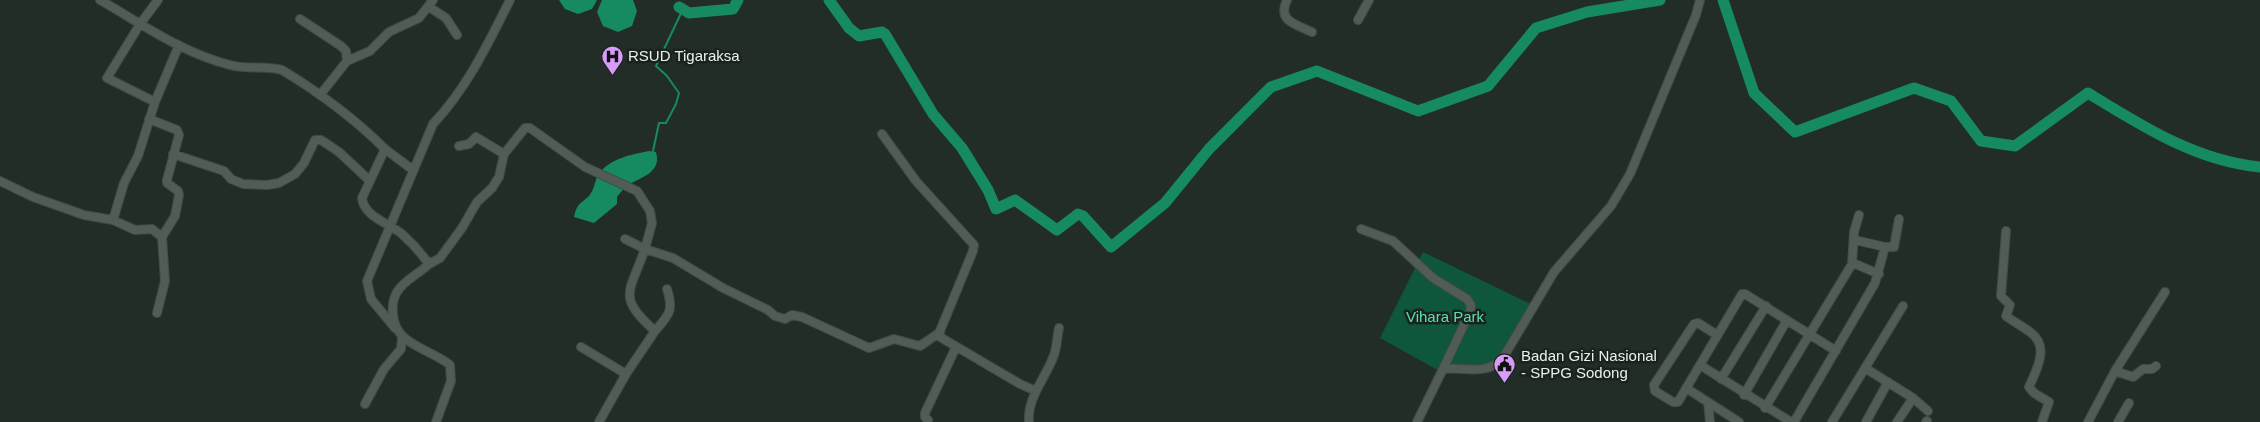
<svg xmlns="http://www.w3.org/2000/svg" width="2260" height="422" font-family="Arial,sans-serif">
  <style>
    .green { fill: #0e563c }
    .water { fill: #168a61 }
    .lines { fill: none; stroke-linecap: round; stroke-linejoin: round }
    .stream { stroke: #168a61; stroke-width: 2 }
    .river { stroke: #168a61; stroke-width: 11 }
    .minor-casing { stroke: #414a46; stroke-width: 10 }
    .minor { stroke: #515c57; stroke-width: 8 }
    .labels { text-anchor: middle; stroke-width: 5; stroke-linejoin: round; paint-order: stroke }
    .poi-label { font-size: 15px; fill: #eaf1ed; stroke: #1a231e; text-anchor: start }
    .park-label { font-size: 15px; fill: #58e3aa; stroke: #1a231e }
  </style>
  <rect width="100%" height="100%" fill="#232d28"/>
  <path class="green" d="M1423,252L1533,305L1492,368L1455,365L1443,373L1380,338Z"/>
  <path class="water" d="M559,0H597L592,9L578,14L565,9Z
    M602,0H633L637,11L632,26L618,32L603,26L597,12Z
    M649,151L656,152C662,173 641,177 628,185C624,188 620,193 617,197V204L594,223L574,217C578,199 584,204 591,193C595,187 595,180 598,175C610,158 630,155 649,151Z"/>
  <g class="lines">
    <path class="stream" d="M653,151L659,123H666L676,104L679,93L667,76L656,66L683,9"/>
    <path class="river" d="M829,0L849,28L859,36L882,32L885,34L933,114L962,148L988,190L996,209L1015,200L1057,230L1078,214L1083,216L1111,247L1165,203L1209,149L1271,87L1317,71L1418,111L1488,86L1536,28L1587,12L1660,0
      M1723,0L1754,93L1795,132L1914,88L1951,101L1981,141L2015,146L2088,93C2142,126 2196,161 2260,167
      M679,7L689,13L733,9L738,0"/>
    <defs>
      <path id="minor" d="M100,0C142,24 182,53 230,65C247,70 265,65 282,70C320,93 355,119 385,149L362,198C364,217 389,223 402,234C412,243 421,253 429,264C419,274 404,280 397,292C393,299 392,306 393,314C394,345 431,349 450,365L451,381L436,422
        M1287,0C1277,21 1295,24 1312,32
        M429,7L446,18L457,35
        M300,19L341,46L346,51L347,61
        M1358,20L1369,0
        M320,95L347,61L370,51L389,32L419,18L433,0
        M155,102L179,45
        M149,119L177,130L179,135L167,180V183L178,191L179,195L175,216L162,237L165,281L157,313
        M882,134L916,181L974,245L973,251L940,331V337L1020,384L1036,391
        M459,146L469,144L476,137L504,154
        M385,149L413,170
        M173,154L224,171L231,179L243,184L267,185L279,183L295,174L304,163L315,140H321L339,152L370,181
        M0,181L33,197L84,215L113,220L135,230L152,229L162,237
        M113,220L124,183L138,156L155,102L107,78L140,24L158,0
        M1361,229L1393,241L1433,278L1467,299L1471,305L1470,312L1443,369
        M2006,231L2001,296L2010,305L2006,316C2014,322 2022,326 2030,332C2050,346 2037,369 2029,387L2034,393L2049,402L2042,422
        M1855,240L1885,247
        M1853,263L1879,274
        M429,264L440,258L462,228L477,202L492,188L499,177L504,154L525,128H530L585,167L637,191L650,211L652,223L645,249L673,258L723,288L768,310L775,316L785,319L792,315L802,317L869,348L894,339L920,346L939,333
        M395,328L371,299L367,281L433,124C467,88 488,44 510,0
        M655,331C669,315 674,311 667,289
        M1717,335L1698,323L1694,324L1654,385L1655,391L1673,402H1678L1742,294H1745L1836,351
        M581,347L626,374
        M1700,365L1791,422
        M1865,368L1913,398L1897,422
        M2115,371L2133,377L2143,369H2152L2156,366
        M1721,379L1766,306
        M1686,388L1739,422
        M1744,395L1787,320
        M1913,398L1928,411
        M1708,402L1710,422
        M365,404L384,369L401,349L402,337
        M1765,408L1852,264L1854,232L1859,215
        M928,420L925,417V413L956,347
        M599,422L626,374L655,331C616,297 630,292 645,249L625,239
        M1029,422C1027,397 1046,378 1054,355C1057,347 1057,337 1059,328
        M1417,422L1443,369C1466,366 1485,377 1503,358L1554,272L1611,206L1630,174L1696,15L1700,0
        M1794,422L1875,283L1885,247H1894L1899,219
        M1832,422L1903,306
        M1866,422L1888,382
        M1926,422L1927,421
        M2088,422L2115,371L2165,292
        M2118,422L2129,403"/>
    </defs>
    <use href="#minor" class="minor-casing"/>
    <use href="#minor" class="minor"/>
  </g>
  <defs>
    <symbol id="hospital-pin" viewBox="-11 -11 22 30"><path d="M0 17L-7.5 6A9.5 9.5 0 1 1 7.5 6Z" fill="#d89bf8" stroke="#1a231e"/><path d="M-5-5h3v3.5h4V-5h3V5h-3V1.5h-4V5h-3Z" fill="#111"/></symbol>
    <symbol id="civic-pin" viewBox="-11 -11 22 30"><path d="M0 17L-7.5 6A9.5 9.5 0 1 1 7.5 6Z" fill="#d89bf8" stroke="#1a231e"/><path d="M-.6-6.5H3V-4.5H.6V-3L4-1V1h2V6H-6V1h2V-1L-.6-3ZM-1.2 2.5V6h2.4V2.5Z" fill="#111"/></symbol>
  </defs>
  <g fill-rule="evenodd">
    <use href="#hospital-pin" x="600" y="44" width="25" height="34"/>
    <use href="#civic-pin" x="1492" y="352" width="25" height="34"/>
  </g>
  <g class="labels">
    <g class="poi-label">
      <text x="628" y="61">RSUD Tigaraksa</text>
      <text x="1521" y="361">Badan Gizi Nasional<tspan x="1521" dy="17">- SPPG Sodong</tspan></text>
    </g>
    <g class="park-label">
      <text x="1445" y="322">Vihara Park</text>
    </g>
  </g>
</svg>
